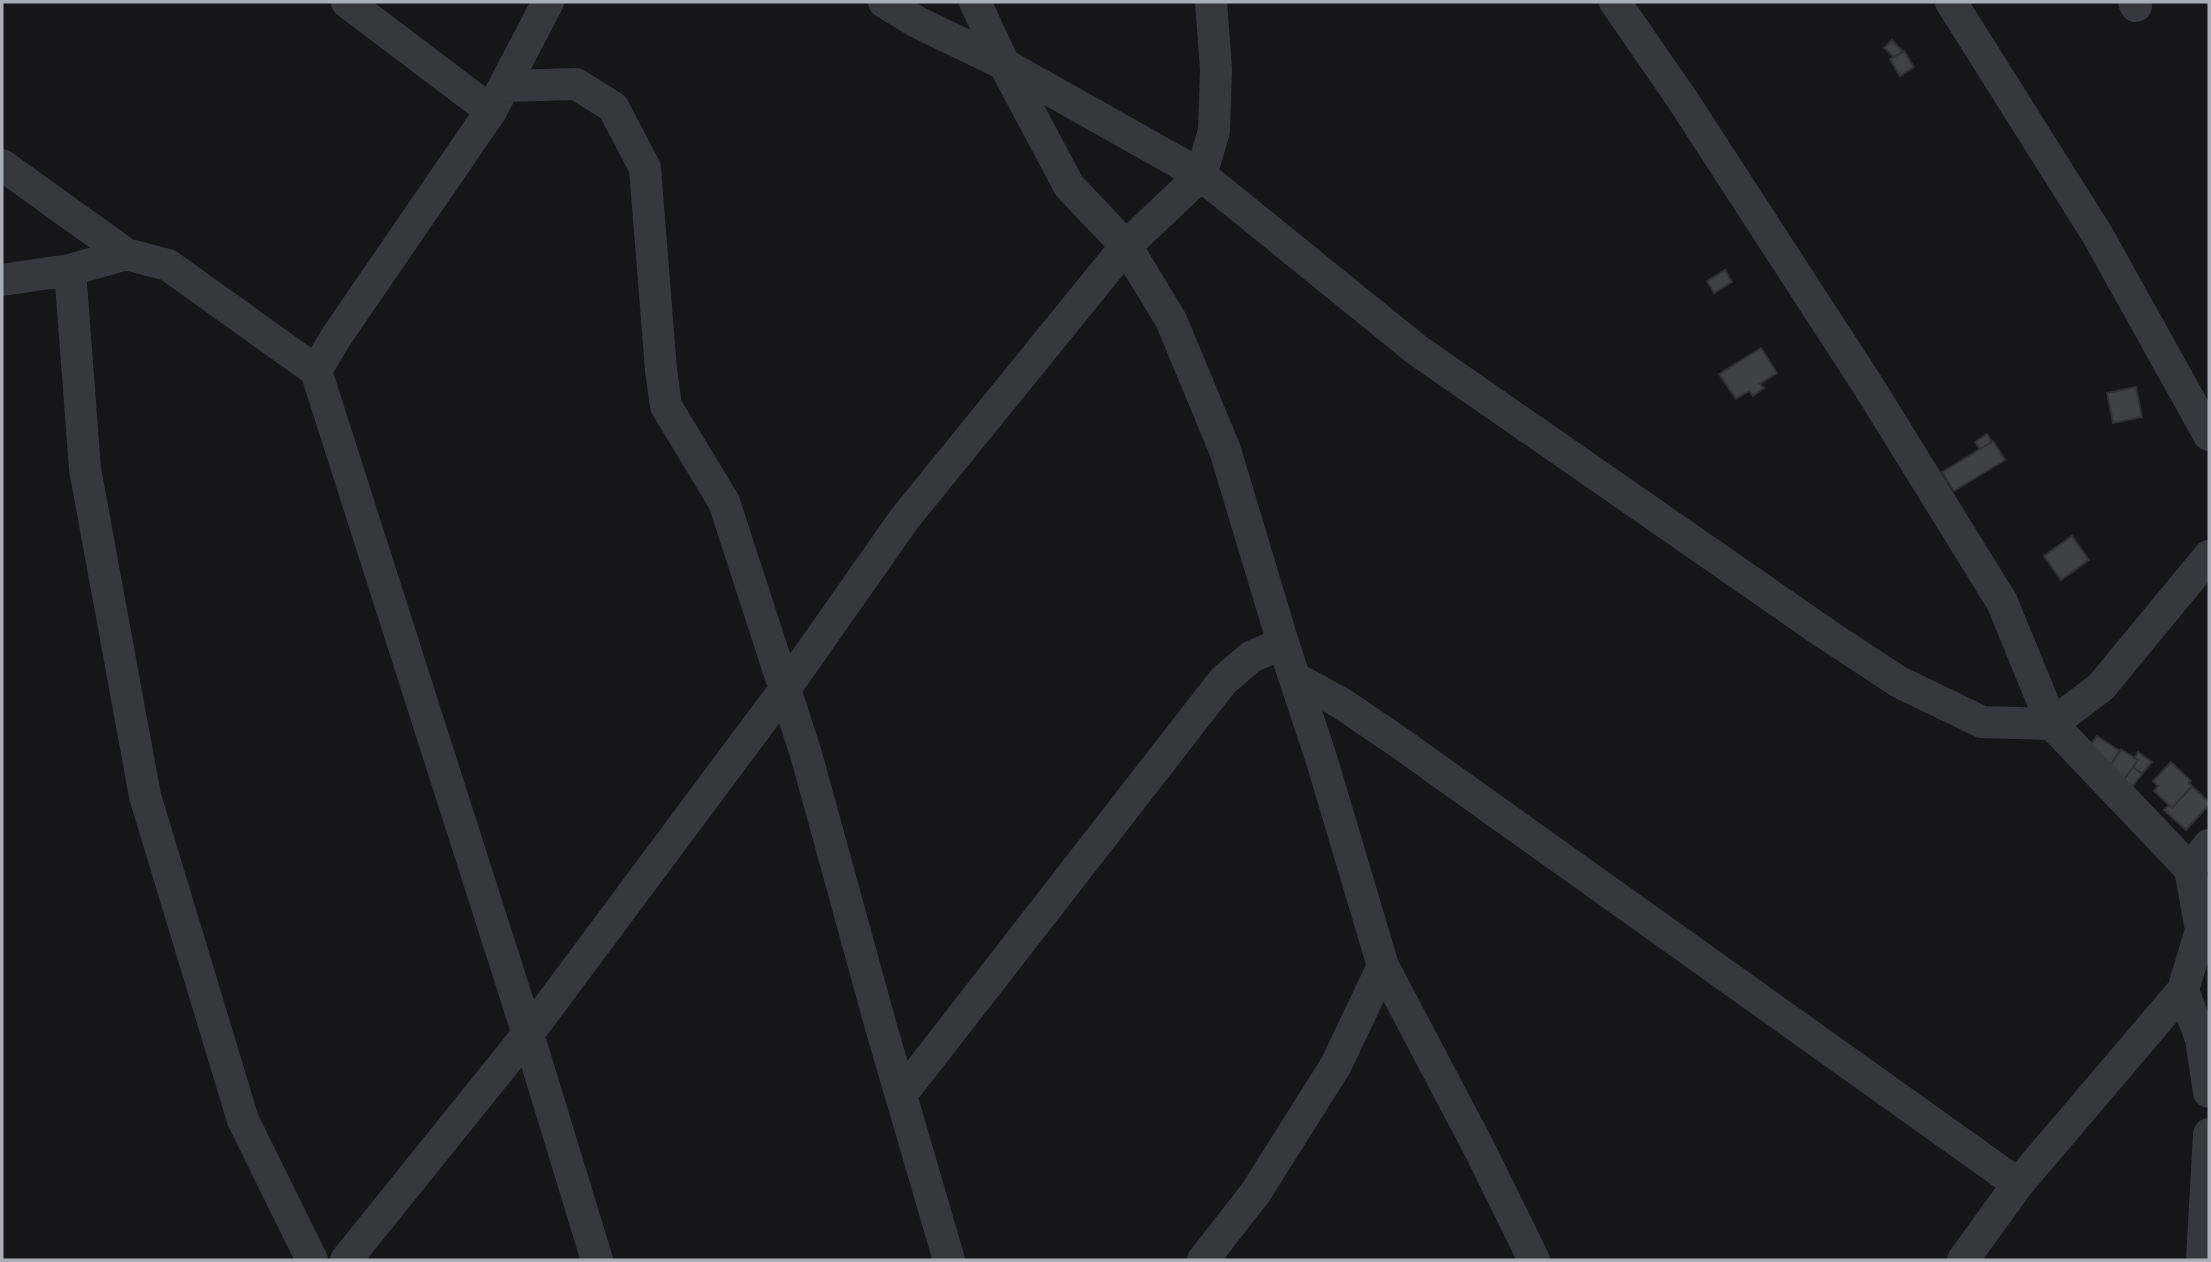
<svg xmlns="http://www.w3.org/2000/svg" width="2211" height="1262" font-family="'Open Sans',sans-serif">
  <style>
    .building { fill: #404145; stroke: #303034; stroke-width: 2 }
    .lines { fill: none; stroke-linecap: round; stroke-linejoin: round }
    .street { stroke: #37383d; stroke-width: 32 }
  </style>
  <rect width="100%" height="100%" fill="#161618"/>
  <path class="building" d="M1892,40L1903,52L1894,57L1884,48Z
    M1904,51L1914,67L1900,76L1890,59Z
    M1725,270L1732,282L1714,293L1707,281Z
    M1761,348L1777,373L1760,384L1764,388L1753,396L1749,391L1736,399L1719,374Z
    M2136,387L2142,417L2113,423L2107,393Z
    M1987,434L1992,442L1980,449L1975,442Z
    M1993,441L2005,460L1954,491L1942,472Z
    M2072,536L2089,560L2061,580L2044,556Z
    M2097,736L2120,751L2105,773L2081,758Z
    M2121,749L2138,760L2121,784L2105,773Z
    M2138,752L2152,762L2142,774L2133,767L2138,760L2134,758Z
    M2171,762L2191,781L2189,783L2192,786L2172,808L2154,791L2158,786L2153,781Z
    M2133,767L2142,774L2132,787L2123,781Z
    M2192,786L2209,802V805L2186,830L2164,810L2169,805L2172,808Z"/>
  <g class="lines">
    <path class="street" d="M347,2L491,111
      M884,2L917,22L1004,64L1201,175L1417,350L1826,634L1899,682L1982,722L2052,724L2101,687L2209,556
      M975,2L1004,64L1069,186L1126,246L1171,320L1225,450L1283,643L1322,761L1383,966L1481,1152L1534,1260
      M1615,2L1682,99L1869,387L2002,602L2052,724L2190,869L2201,930L2183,990L2018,1184L1963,1260
      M1951,2L2097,234L2209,435
      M2134,2L2136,6
      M504,86L576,84L613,107L645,168L661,370L666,406L724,502L806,754L881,1027L949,1260
      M2,165L126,254L168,265L316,371L528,1034L597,1260
      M70,270L85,469L145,796L243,1120L312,1260
      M2,280L70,270L126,254
      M316,371L336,337L491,111L548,2
      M1295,678L1341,703L1397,741L2018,1184
      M2190,869L2209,845
      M2183,990L2201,1039L2209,1092
      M901,1095L1223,681L1251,657L1283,643
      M346,1260L528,1034L785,689L905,518L1126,246L1201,175L1214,131L1216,69L1211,2
      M1203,1260L1256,1192L1336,1065L1383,966
      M2202,1260L2209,1134"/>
  </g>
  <rect width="2211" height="1262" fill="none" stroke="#a8adb8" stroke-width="7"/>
</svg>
